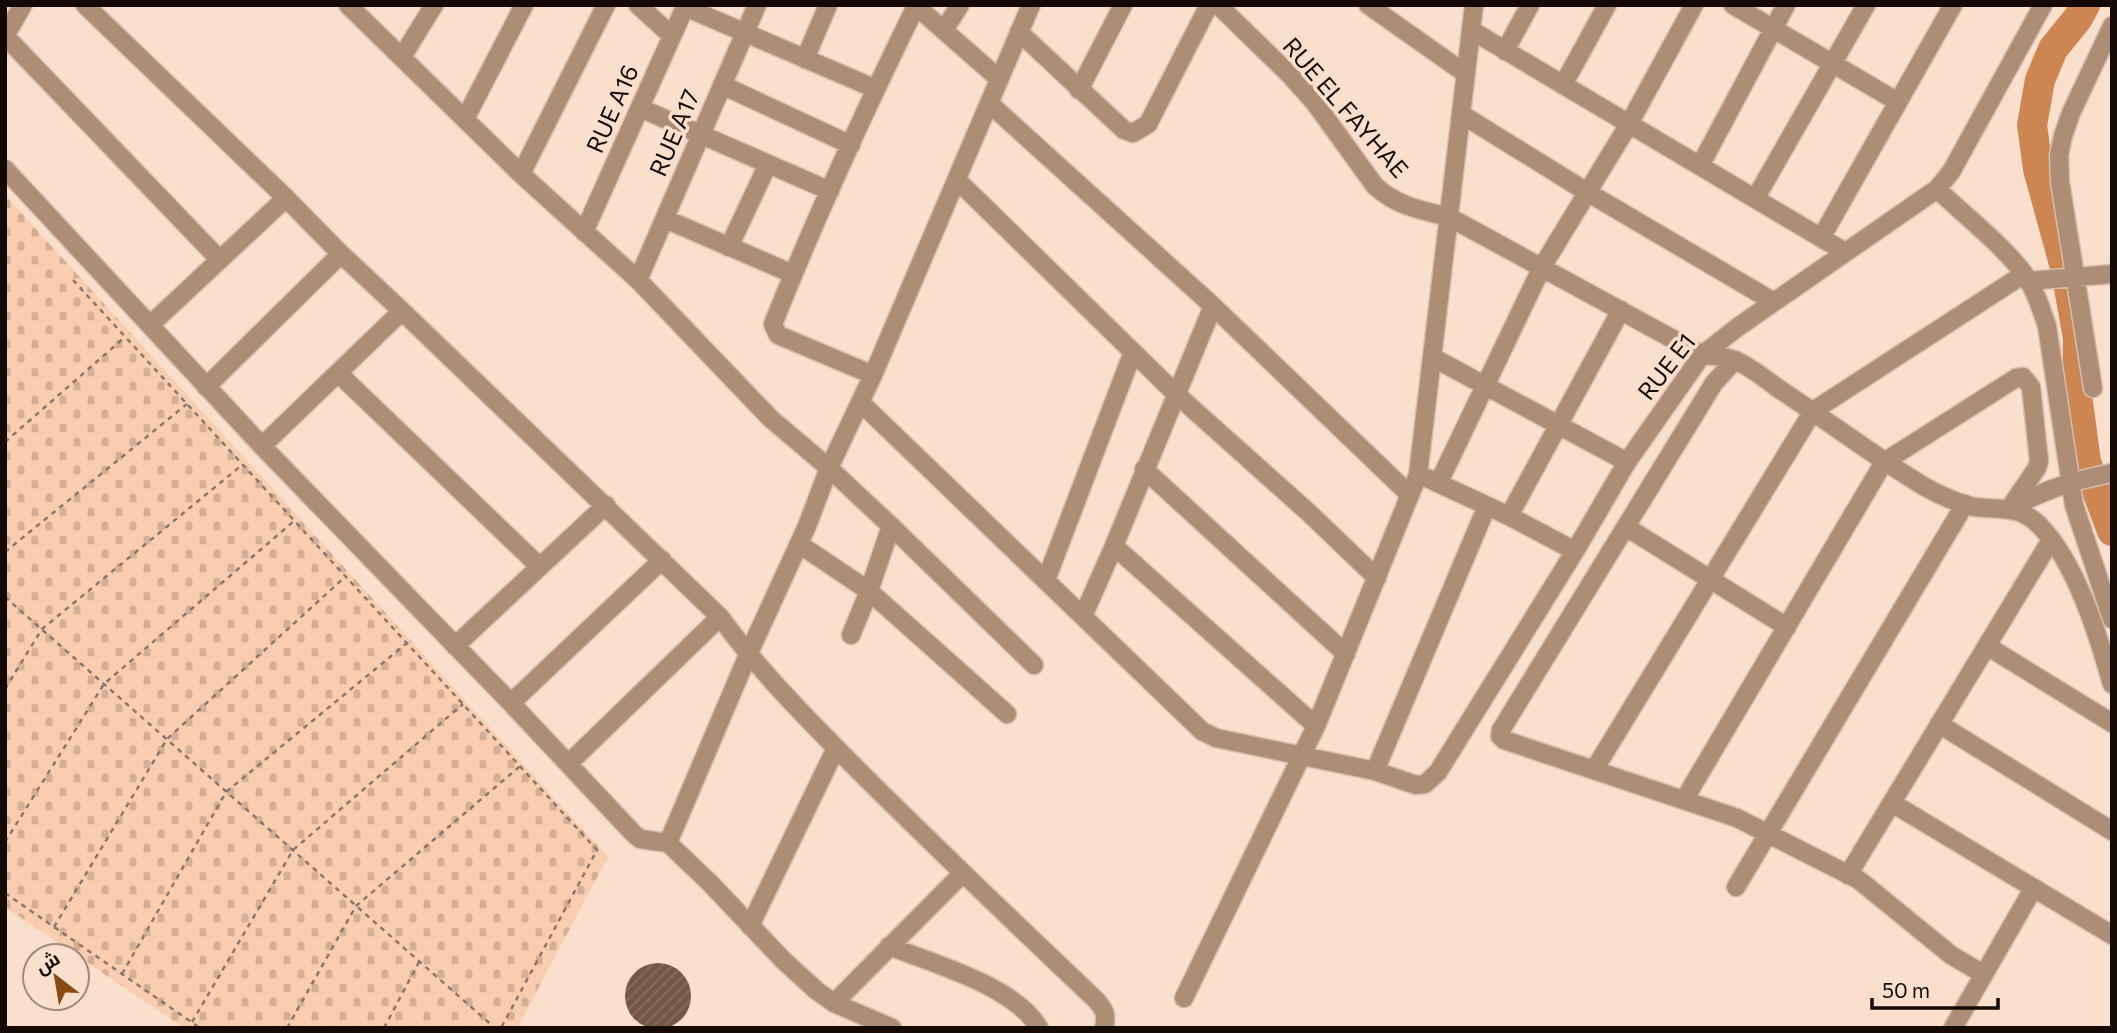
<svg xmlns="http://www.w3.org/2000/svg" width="2117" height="1033" font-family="Commissioner,Cairo,sans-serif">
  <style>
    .cemetery { fill: url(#cemetery-stones) }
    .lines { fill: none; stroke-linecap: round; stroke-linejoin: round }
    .river { stroke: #cd8551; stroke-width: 30 }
    .building { fill: url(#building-hatch) }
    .minor-casing { stroke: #d6bdad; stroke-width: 21 }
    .path { stroke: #8a766a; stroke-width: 2.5; stroke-dasharray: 5 5; stroke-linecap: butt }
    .minor { stroke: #ae8d77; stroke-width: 18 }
    .labels { text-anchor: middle; stroke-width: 7; stroke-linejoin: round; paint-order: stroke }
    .street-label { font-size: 24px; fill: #140903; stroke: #fbdfcd }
  </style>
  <defs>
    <pattern id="cemetery-stones" width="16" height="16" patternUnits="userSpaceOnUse" patternTransform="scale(1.75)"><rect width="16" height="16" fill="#f9cdaf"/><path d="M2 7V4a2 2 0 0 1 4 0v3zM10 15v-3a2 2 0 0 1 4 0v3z" fill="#d5af95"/></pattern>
    <pattern id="building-hatch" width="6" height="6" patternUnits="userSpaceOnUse" patternTransform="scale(1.75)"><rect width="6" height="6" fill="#745743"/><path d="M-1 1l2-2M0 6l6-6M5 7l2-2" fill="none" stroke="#856e5f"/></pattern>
  </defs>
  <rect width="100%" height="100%" fill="#fbdfcd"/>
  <path class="cemetery" d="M5,195L608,857L517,1028H184L5,907Z"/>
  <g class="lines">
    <path class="river" d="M2085,5L2078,18L2053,49L2040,80L2032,125L2038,169L2066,271L2078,338L2077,395L2086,462L2112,531"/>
  </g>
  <path class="building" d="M625 996a33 33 0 1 1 66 0a33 33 0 1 1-66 0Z"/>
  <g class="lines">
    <defs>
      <path id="minor" d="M85,5L286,198L341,254L402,311L720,617C764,677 818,730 870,782C945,856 1020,928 1096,1000C1105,1010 1107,1015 1104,1028
        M348,5L521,174L638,280L771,419L829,468L891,526L1034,665
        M638,5L672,36
        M915,5L998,78
        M1218,5L1290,75L1315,103L1375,186C1397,206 1420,210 1449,217L1702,355C1713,356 1724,356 1734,360C1750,366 1765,379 1779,389C1828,421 1875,457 1925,487C1940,495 1958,504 1975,507C2000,510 2019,505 2039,525C2076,562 2098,635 2112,684
        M1368,5L1466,74
        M1733,5L1898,102
        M685,7L876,89
        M944,30L960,5
        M1471,30L1845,252
        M1019,32L1124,130L1133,133L1148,124L1209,5
        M5,36L220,260
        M5,36L23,5
        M1505,51L1530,5
        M402,57L434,5
        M805,59L828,5
        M722,85L851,145
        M1563,85L1607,5
        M1079,90L1123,5
        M990,104L1213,306L1410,495
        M640,108L830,191
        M1461,114L1587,192L1774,302
        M465,119L524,5
        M1700,166L1786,5
        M5,169L262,446L511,703L633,833L640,839L668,843L710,883L783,960L817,991L834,1003L892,1028
        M521,174L606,5
        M957,180L1176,394L1308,512L1377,578
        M1937,189C1963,214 2004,246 2025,275C2035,290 2041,308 2047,326L2074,505L2112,619
        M1755,199L1866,5
        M665,219L793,274
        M584,232L686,5
        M1821,238L1953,5
        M729,247L768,164
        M638,280L757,5
        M2028,281L2112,274
        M150,325L286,198
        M1432,357L1627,462
        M1735,360L1714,383L1501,730L1500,736L1504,740L1737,818L1859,880L1951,955L1983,974
        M338,373L539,566
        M873,375L778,335L773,324C816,216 865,110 916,6
        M206,387L341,254
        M2093,388L2060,182L2059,155L2063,136L2071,113L2112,26
        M860,402L1202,731L1216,738L1375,771L1416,785L1425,784L1438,772L1575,551L1627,462L1702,355L1738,327L1937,189L1951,172L2043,5
        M262,446L402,311
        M1144,469L1346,654
        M1427,478L1509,516L1575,551
        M1439,482L1542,267L1629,124L1694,5
        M2013,507C2049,488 2072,481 2112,473
        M1509,516L1621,310
        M1626,527L1787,627
        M799,544L869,591L1007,714
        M1114,546L1316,726
        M1046,580L1133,352
        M1083,616L1114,546L1213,306
        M851,635L869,591L891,526
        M455,646L606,505
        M1987,646L2112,723
        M511,703L662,560
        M1939,724L2112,831
        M568,764L720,617
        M1594,770L1813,411L2024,274
        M1375,771L1487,506
        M1684,800L1884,462L2016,378L2023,377L2031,387L2039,461L2037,468L2009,509
        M1892,803L2112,935
        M668,843L748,655L807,526L829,468L873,375L1031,5
        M1848,875L2051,540
        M1736,887L1965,504
        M750,926L836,748
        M889,946C934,964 1015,986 1039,1028
        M1184,998L1316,726L1418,475L1474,5
        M834,1003L962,874
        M1953,1028L2033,889"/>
    </defs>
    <use href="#minor" class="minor-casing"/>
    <path class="path" d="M73,280L597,850L501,1028
      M5,442L125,337
      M5,552L187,404
      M5,597L495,1028
      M5,689L42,629L242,465
      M5,842L104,684L294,521
      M5,893L200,1028
      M54,927L167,739L346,576
      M122,974L226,792L407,643
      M192,1022L293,850L463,704
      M287,1028L356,906L519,767
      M384,1028L419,962"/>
    <use href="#minor" class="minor"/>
  </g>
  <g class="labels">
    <g class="street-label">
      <text transform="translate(1345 108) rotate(49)" y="8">RUE EL FAYHAE</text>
      <text transform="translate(613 109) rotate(-66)" y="8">RUE A16</text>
      <text transform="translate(675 133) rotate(-67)" y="8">RUE A17</text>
      <text transform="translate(1667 367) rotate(-52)" y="8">RUE E1</text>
    </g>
  </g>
  <rect width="2117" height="1033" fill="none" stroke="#140903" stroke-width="14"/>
  <g transform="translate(56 977) rotate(329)"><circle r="33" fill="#fbdfcd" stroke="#9f897c" stroke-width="2"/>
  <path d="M0-5L12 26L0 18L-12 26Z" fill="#894912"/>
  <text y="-10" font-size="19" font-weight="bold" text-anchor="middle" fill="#140903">ش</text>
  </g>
  <path d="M1872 998v10h126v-10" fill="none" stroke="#140903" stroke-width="3.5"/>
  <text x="1882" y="998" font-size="21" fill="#140903" stroke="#fbdfcd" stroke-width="5" paint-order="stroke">50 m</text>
</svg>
